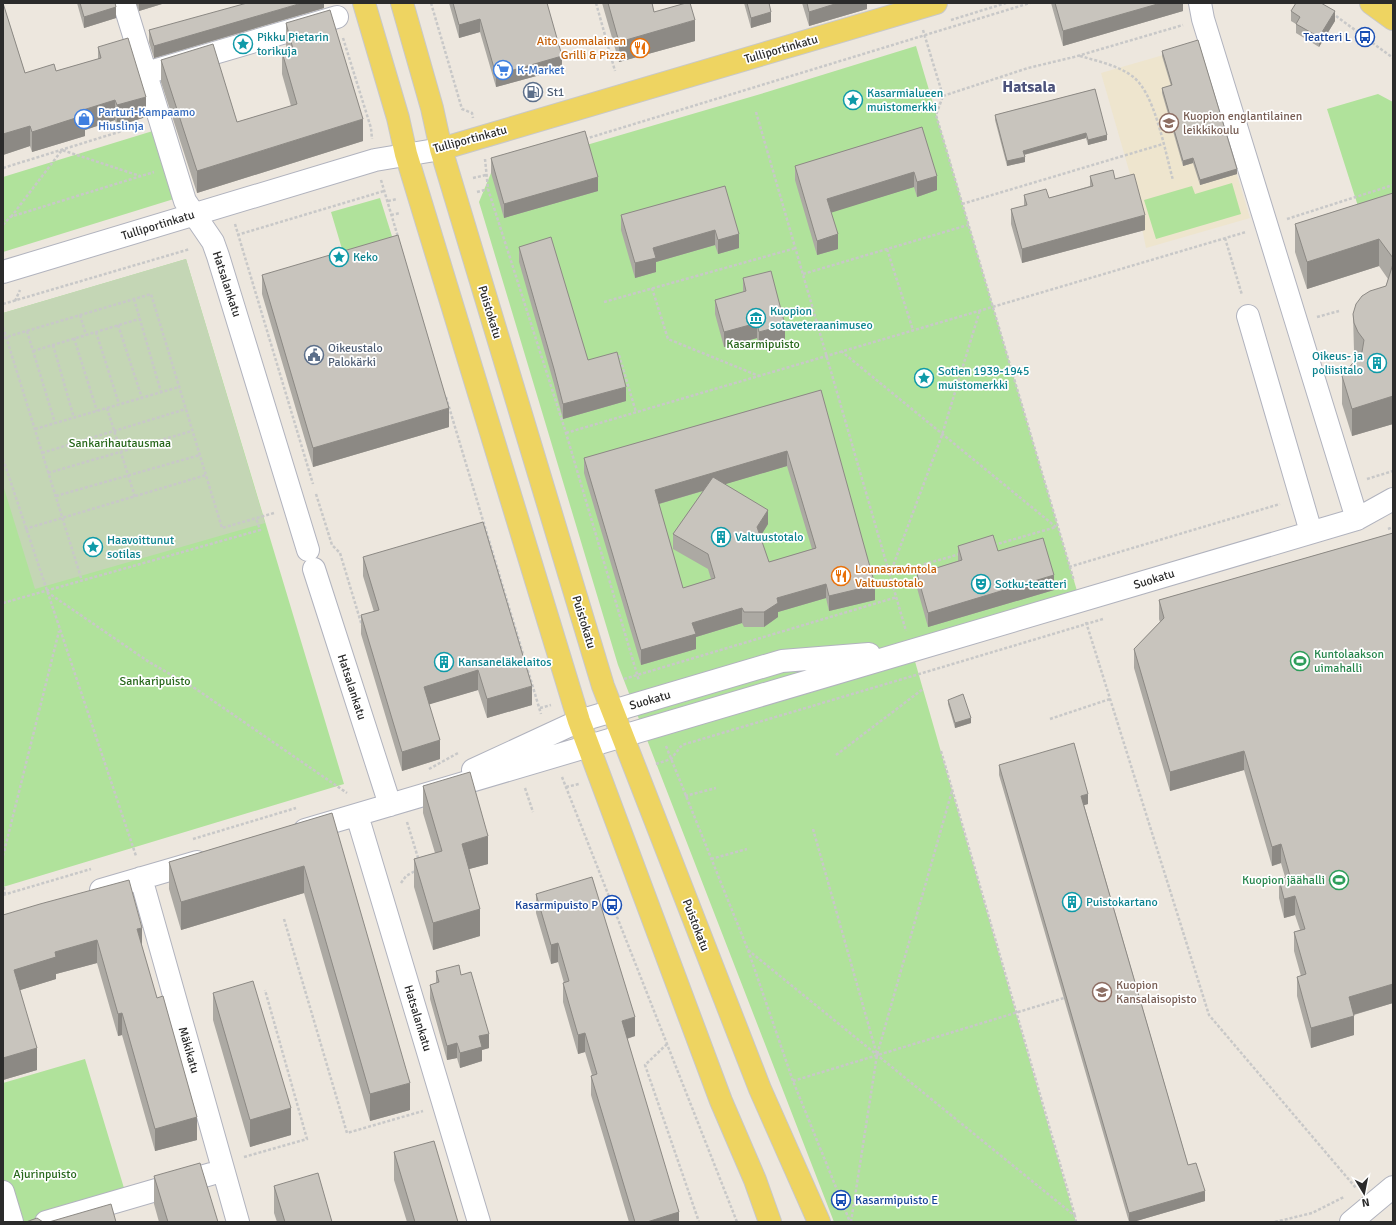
<svg xmlns="http://www.w3.org/2000/svg" width="1396" height="1225" font-family="Signika,sans-serif">
  <style>
    .education { fill: #eee5ce }
    .green { fill: #b0e29b }
    .cemetery { fill: #c4d6b5 }
    .lines { fill: none; stroke-linecap: round; stroke-linejoin: round }
    .minor-casing { stroke: #b1b3be; stroke-width: 24 }
    .major-casing { stroke: #c8c8c8; stroke-width: 24 }
    .path { stroke: #c8c8c8; stroke-width: 2.5; stroke-dasharray: 3 2; stroke-linecap: butt }
    .minor { stroke: #fff; stroke-width: 22 }
    .major { stroke: #eed461; stroke-width: 22 }
    .wall { fill: #aca9a3; fill-rule: evenodd }
    .shaded-wall { fill: #8c8984 }
    .building { fill: #c8c4bd; stroke: #8c8984; fill-rule: evenodd }
    .labels { text-anchor: middle; stroke-width: 3.5; stroke-linejoin: round; paint-order: stroke }
    .culture-label { font-size: 12px; fill: #0d838f; stroke: #fff; text-anchor: start }
    .transit-label { font-size: 12px; fill: #164399; stroke: #fff; text-anchor: end }
    .food-label { font-size: 12px; fill: #c56008; stroke: #fff; text-anchor: end }
    .street-label { font-size: 12px; fill: #2b2b2b; stroke: #fff }
    .shop-label { font-size: 12px; fill: #366cbe; stroke: #fff; text-anchor: start }
    .service-label { font-size: 12px; fill: #4e5e75; stroke: #fff; text-anchor: start }
    .education-label { font-size: 12px; fill: #785e54; stroke: #fff; text-anchor: start }
    .park-label { font-size: 12px; fill: #28681c; stroke: #fff }
    .leisure-label { font-size: 12px; fill: #27864d; stroke: #fff; text-anchor: start }
    .district-label { font-size: 16px; font-weight: bold; fill: #4c527b; stroke: #fff }
  </style>
  <rect width="100%" height="100%" fill="#ede7de"/>
  <path class="education" d="M1198,45L1250,218L1146,248L1134,188L1101,73Z"/>
  <path class="green" d="M916,46L1080,601L912,651L1076,1222H834L618,665L479,202L491,173L767,92Z
    M1378,94L1393,102V215L1364,225L1327,109Z
    M156,130L177,198L3,252V177Z
    M1232,183L1241,214L1156,239L1144,200L1192,186L1195,194Z
    M380,198L396,249L348,269L331,212Z
    M186,259L344,784L3,887V313Z
    M85,1059L127,1198L46,1222H12L3,1192V1083Z"/>
  <path class="cemetery" d="M186,259L265,523L35,589L3,485V313Z"/>
  <g class="lines">
    <defs>
      <path id="minor" d="M124,3L185,201L213,242L218,256L308,550
        M1200,3L1203,19L1357,519
        M146,73L337,17
        M3,272L375,160L441,149
        M1248,316L1311,532
        M314,569L390,805
        M473,770L579,721L782,661L869,654
        M357,815L479,1222
        M305,830L1357,519L1393,499
        M141,878L238,1222
        M101,890L197,862
        M3,1192L12,1222
        M46,1222L211,1174
        M1351,1222L1393,1187"/>
      <path id="major" d="M364,3L398,118L406,154L579,721L721,1101L755,1180L770,1222
        M402,3L432,108L441,149L603,686L760,1089L819,1222
        M1371,3L1393,19
        M441,149L936,3"/>
    </defs>
    <use href="#minor" class="minor-casing"/>
    <use href="#major" class="major-casing"/>
    <path class="path" d="M431,3L462,109L472,113L473,118
      M596,3L615,71
      M1332,13L1393,58
      M951,20L1006,3
      M923,30L943,96L936,115L1074,581
      M343,38L371,128L372,139
      M1080,56C1097,61 1117,65 1132,76C1155,92 1165,152 1173,180
      M943,96L1028,68L1074,57L1183,25
      M756,112L906,631
      M585,139L1030,3
      M485,159L488,189L566,433L639,681
      M3,168L138,126
      M473,178L486,175
      M381,180L398,237
      M477,192L488,189
      M388,201L397,199
      M962,204L1163,144
      M391,215L400,213
      M11,217L62,150L140,176
      M1287,219L1393,185
      M235,224L313,484
      M3,225L10,217L154,172
      M237,235L384,191
      M1225,238L1242,295
      M887,249L913,330
      M803,274L968,225
      M652,288L668,339L759,376
      M134,299L161,392
      M15,301L20,290
      M604,302L796,248
      M3,304L190,249
      M80,315L86,335
      M1317,317L1339,311
      M118,325L142,398
      M3,327L82,581
      M27,331L55,423
      M96,332L119,404
      M3,338L151,294L222,528L274,513
      M74,338L97,411
      M53,345L74,418
      M33,351L139,319
      M841,351L1056,527
      M619,355L636,412
      M446,397L541,714
      M107,408L135,497
      M35,429L179,387
      M566,433L1246,232
      M42,453L186,409
      M3,459L136,856
      M48,473L192,431
      M1367,479L1393,471
      M316,494L332,545L340,553L362,626
      M56,496L200,455
      M25,529L206,475
      M1388,529L1393,527
      M994,545L1056,527
      M1069,567L1280,504
      M890,574L942,435L980,310
      M890,574L960,554
      M47,592L149,662L196,689L347,793
      M3,603L260,530L256,518
      M1086,622L1209,1015L1356,1188
      M624,679L897,597
      M540,708L551,705
      M1050,719L1110,699
      M666,746L748,950L793,1081L850,1222
      M941,751L1075,1216
      M836,755L923,689
      M656,764L671,759L682,745L1103,619
      M429,769L458,753
      M562,777L737,1222
      M566,787L579,784
      M525,788L533,812
      M685,796L716,788
      M407,822L419,861
      M813,829L877,1055
      M193,839L296,808
      M3,856L59,631
      M711,859L747,849
      M3,882L5,895
      M401,883L406,876L417,870
      M3,895L91,869
      M284,919L347,1133L423,1111
      M748,950L1075,1216L1076,1222
      M667,1044L645,1065L699,1222
      M793,1081L1064,998
      M244,1157L307,1139L265,990
      M851,1222L877,1055L952,791
      M1275,1222L1312,1213L1344,1197"/>
    <use href="#minor" class="minor"/>
    <use href="#major" class="major"/>
  </g>
  <path class="wall" d="M3,3L25,73L56,71L98,59V47L146,117L117,126L115,120L85,130V136L32,152L30,146L3,155Z
    M77,3H115L116,18L84,28Z
    M136,3H162V4L139,11Z
    M324,3V8L154,58L149,42V30Z
    M449,3H547L562,69L496,87L480,32L459,38Z
    M602,3H652L654,12L695,41L619,62Z
    M744,3H769L771,22L751,28Z
    M802,3H867V9L809,26Z
    M1051,3H1183V11L1063,46Z
    M1291,11L1335,21L1319,47L1296,33V24L1291,21Z
    M286,23L363,141L197,193L161,82V60L237,122L291,106L282,74V52L287,50L286,45Z
    M1162,51L1237,174L1200,185L1193,163L1183,166L1162,93V88L1171,86L1162,56Z
    M1095,89L1107,140L1088,145L1086,138L1024,155L1025,162L1007,166L995,120V115Z
    M922,127L937,190L917,197L914,187L831,212L838,249L817,255L795,180V166Z
    M491,158L598,191L504,218L491,173Z
    M1090,176L1115,179L1145,230L1022,263L1011,224V209L1024,206V195L1049,198L1090,186Z
    M725,186L739,248L718,254L715,245L656,262V272L635,278L621,230V215Z
    M1393,193V424L1352,436L1342,404V376L1357,358L1354,351L1353,314L1386,286L1388,279L1379,266L1307,289L1295,252V224Z
    M519,247L588,360L626,401L563,419L554,384L519,262Z
    M262,275L449,427L313,467L262,294Z
    M743,278L785,340L759,347L757,338L724,347L715,314V300L743,292Z
    M821,390L875,600L829,611L826,598L778,612V617L764,627H744L742,623L696,637V649L641,665L584,473V458ZM787,466L812,549L769,562L760,537L768,524L725,484ZM703,491L673,534V549L708,569L711,579L683,588L659,504Z
    M1393,533V1003L1354,1015V1035L1311,1048L1297,996V977L1301,976L1294,951V932L1300,930L1295,915L1284,918L1279,898V879L1285,877L1281,863L1272,866L1244,770L1170,791L1134,668V649L1160,622L1159,619V600Z
    M958,546L998,551L1054,590L928,627L917,588V574L958,561Z
    M363,557L532,705L487,718L478,690L429,704L440,759L402,771L361,634V615L374,612L363,576Z
    M948,700L971,723L955,728L948,704Z
    M999,765L1088,804L1084,805L1188,1165L1205,1201L1133,1222H1129L999,775Z
    M423,786L488,864L469,869L480,936L433,950L414,887V859L435,853L423,813Z
    M332,813L410,1110L370,1121L304,893L181,930L169,889V862Z
    M536,894L635,1036L627,1039L679,1222H629L591,1095V1076L592,1075L585,1052L578,1054L563,1002V983H564L558,962L551,964L536,913Z
    M3,915L142,947L197,1140L155,1151L122,1035L118,1036L97,963L56,974V979L20,990L37,1070L3,1080Z
    M436,971L461,975L489,1048L482,1050V1061L460,1068L457,1058L447,1060L430,999V985L436,983Z
    M213,993L291,1135L250,1147L213,1020Z
    M394,1152L458,1222H407L394,1180Z
    M154,1176L218,1222H159L154,1204Z
    M274,1186L332,1222H277L274,1213Z"/>
  <path class="shaded-wall" d="M139,3H162V4L139,11Z
    M302,3H324V8L154,58V46Z
    M838,3H867V9L809,26V12Z
    M1161,3H1183V11L1063,46V31Z
    M116,7V18L84,28V17Z
    M1335,11V21L1319,47V37Z
    M771,12V22L751,28V18Z
    M480,19V32L459,38V25Z
    M695,20V41L619,62V42Z
    M562,56V69L496,87V75Z
    M146,97V117L117,126V105Z
    M115,100V120L85,130V136L32,152V132L83,110Z
    M363,119V141L197,193V171Z
    M30,126V146L3,155V134Z
    M1086,133V138L1023,155V151Z
    M1107,135V140L1088,145V140Z
    M1025,157V162L1007,166V161Z
    M1193,158V163L1183,166V161Z
    M1237,169V174L1200,185V180Z
    M914,172V187L827,214V199Z
    M937,176V190L917,197V182Z
    M598,177V191L504,218V204Z
    M1145,215V230L1022,263V249Z
    M715,230V245L656,262V272L635,278V263L653,248Z
    M739,234V248L718,254V240Z
    M838,234V249L817,255V241Z
    M1379,239V266L1307,289V262Z
    M757,323V338L724,347V332Z
    M785,325V340L759,347V332Z
    M626,387V401L563,419V404Z
    M1393,396V424L1352,436V409Z
    M449,408V427L313,467V448Z
    M787,451V466L655,505V490Z
    M768,510V524L757,542V527Z
    M1054,575V590L928,627V613Z
    M826,584V598L778,612V617L764,627V612L777,598Z
    M875,585V600L829,611V596Z
    M742,608V623L696,637V649L641,665V650L692,623Z
    M478,670V690L424,706V687Z
    M532,686V705L487,718V699Z
    M971,718V723L955,728V723Z
    M440,740V759L402,771V752Z
    M1244,751V770L1170,791V772Z
    M1088,794V804L1081,806V796Z
    M488,836V864L462,871V844Z
    M1281,844V863L1272,866V847Z
    M304,866V893L181,930V902Z
    M1295,896V915L1284,918V899Z
    M480,909V936L433,950V923Z
    M142,928V950L137,929Z
    M97,940V963L56,974V979L14,992V970L55,952Z
    M558,943V962L551,964V945Z
    M1393,984V1003L1349,1016V997Z
    M122,1013V1035L118,1036V1014Z
    M1354,1016V1035L1311,1048V1028Z
    M635,1017V1036L622,1040V1021Z
    M585,1033V1052L578,1054V1035Z
    M489,1034V1048L482,1050V1061L460,1068V1053L479,1036Z
    M457,1043V1058L447,1060V1046Z
    M37,1048V1070L3,1080V1058Z
    M410,1083V1110L370,1121V1094Z
    M291,1108V1135L250,1147V1120Z
    M197,1117V1140L155,1151V1129Z
    M1205,1191V1201L1133,1222H1129V1213Z
    M679,1212V1222H647Z"/>
  <path class="building" d="M3,3L25,73L54,64L56,71L101,58L98,47L128,38L146,97L117,105L115,100L83,110L85,115L32,132L30,126L3,134Z
    M80,3H115L116,7L84,17Z
    M247,3H302L154,46L149,30Z
    M453,3H547L562,56L496,75L480,19L459,25Z
    M608,3H652L654,12L686,3H690L695,20L619,42Z
    M747,3H769L771,12L751,18Z
    M807,3H838L809,12Z
    M1055,3H1161L1063,31Z
    M1296,3H1321L1335,11L1319,37L1296,24L1300,17L1291,11Z
    M330,10L363,119L197,171L161,60L213,44L237,122L297,104L282,52L293,49L286,23Z
    M1198,40L1237,169L1200,180L1193,158L1183,161L1162,88L1172,85L1162,51Z
    M1095,89L1107,135L1088,140L1086,133L1023,151L1025,157L1007,161L995,115Z
    M922,127L937,176L917,182L914,172L827,199L838,234L817,241L795,166Z
    M585,131L598,177L504,204L491,158Z
    M1113,170L1115,179L1134,174L1145,215L1022,249L1011,209L1027,205L1024,195L1046,189L1049,198L1093,186L1090,176Z
    M725,186L739,234L718,240L715,230L653,248L656,258L635,263L621,215Z
    M1393,193V258L1379,239L1307,262L1295,224Z
    M398,235L449,408L313,448L262,275Z
    M551,237L588,360L617,352L626,387L563,404L554,369L519,247Z
    M1393,264V396L1352,409L1342,376L1362,352L1364,340L1358,332L1354,323L1353,314L1356,304L1362,296L1370,291L1386,286Z
    M771,271L785,325L759,332L757,323L724,332L715,300L746,291L743,278Z
    M821,390L875,585L829,596L826,584L777,598L778,603L764,612H744L742,608L692,623L696,634L641,650L584,458ZM787,451L816,548L769,562L757,527L768,510L713,477L673,534L708,554L715,578L683,588L655,490Z
    M483,522L532,686L487,699L478,670L424,687L440,740L402,752L361,615L379,610L363,557Z
    M1393,533V984L1349,997L1354,1016L1311,1028L1297,977L1306,974L1294,932L1305,929L1295,896L1284,899L1279,879L1290,876L1281,844L1272,847L1244,751L1170,772L1134,649L1164,618L1159,600Z
    M993,535L998,551L1043,538L1054,575L928,613L917,574L962,560L958,546Z
    M963,694L971,718L955,723L948,700Z
    M1074,743L1088,794L1081,796L1188,1165L1196,1163L1205,1191L1129,1213L999,765Z
    M470,772L488,836L462,844L480,909L433,923L414,859L442,851L423,786Z
    M332,813L410,1083L370,1094L304,866L181,902L169,862Z
    M592,877L635,1017L622,1021L679,1212L647,1222H635L591,1076L597,1074L585,1033L578,1035L563,983L569,981L558,943L551,945L536,894Z
    M129,880L142,928L137,929L157,998L163,996L197,1117L155,1129L122,1013L118,1014L97,940L55,952L56,957L14,970L37,1048L3,1058V915L40,904Z
    M459,965L461,975L471,972L489,1034L479,1036L482,1047L460,1053L457,1043L447,1046L430,985L439,982L436,971Z
    M253,981L291,1108L250,1120L213,993Z
    M434,1141L458,1222H415L394,1152Z
    M200,1163L218,1222H168L154,1176Z
    M318,1173L332,1222H285L274,1186Z
    M111,1204L116,1222H26L37,1218L43,1222H49Z"/>
  <defs>
    <symbol id="bus-ring" viewBox="-11 -11 22 22"><circle r="9.5" fill="#fff" stroke="#1a4fb4" stroke-width="1.5"/><path d="M-5-6H5V4H4V6H2V4H-2V6H-4V4H-5ZM-3.5-4V0h7V-4ZM-3.5 1.2v1.5H-2V1.2ZM2 1.2v1.5H3.5V1.2Z" fill="#1a4fb4"/></symbol>
    <symbol id="sight-ring" viewBox="-11 -11 22 22"><circle r="9.5" fill="#fff" stroke="#0f9aa8" stroke-width="1.5"/><path d="M0-6L1.8-2.2L6-1.7L2.9 1.2L3.7 5.4L0 3.3L-3.7 5.4L-2.9 1.2L-6-1.7L-1.8-2.2Z" fill="#0f9aa8"/></symbol>
    <symbol id="restaurant-ring" viewBox="-11 -11 22 22"><circle r="9.5" fill="#fff" stroke="#e8710a" stroke-width="1.5"/><path d="M-5-6h1v4h1v-4h1v4h1v-4h1v5L-1.5 .5V6h-2V.5L-5-1ZM5-6V6H3V1.5H1.5Q1.5-4 5-6Z" fill="#e8710a"/></symbol>
    <symbol id="supermarket-ring" viewBox="-11 -11 22 22"><circle r="9.5" fill="#fff" stroke="#3f7fe0" stroke-width="1.5"/><path d="M-6-5.5h2.5l.6 2H6L4.5 2H-2.5L-4.4-4H-6ZM-1.5 3.2a1.3 1.3 0 1 0 .1 0ZM3 3.2a1.3 1.3 0 1 0 .1 0Z" fill="#3f7fe0"/></symbol>
    <symbol id="fuel-ring" viewBox="-11 -11 22 22"><circle r="9.5" fill="#fff" stroke="#5c6f8a" stroke-width="1.5"/><path d="M-5.5-6h7V0h2V4h1.3V-2.5L3-4.5l.8-.8L6-3V5H2.5V1h-1V6h-7ZM-4.2-4.7v3.2H.2V-4.7Z" fill="#5c6f8a"/></symbol>
    <symbol id="shop-ring" viewBox="-11 -11 22 22"><circle r="9.5" fill="#fff" stroke="#3f7fe0" stroke-width="1.5"/><path d="M-5-2.5h2.3a2.7 3.5 0 0 1 5.4 0H5L5.5 6h-11ZM-1.5-2.5h3a1.5 2.3 0 0 0-3 0Z" fill="#3f7fe0"/></symbol>
    <symbol id="school-ring" viewBox="-11 -11 22 22"><circle r="9.5" fill="#fff" stroke="#8d6e63" stroke-width="1.5"/><path d="M0-5L7-2L0 1L-7-2ZM-4 1L0 2.5L4 1V4Q0 6-4 4Z" fill="#8d6e63"/></symbol>
    <symbol id="museum-ring" viewBox="-11 -11 22 22"><circle r="9.5" fill="#fff" stroke="#0f9aa8" stroke-width="1.5"/><path d="M0-6L6-3V-2H-6V-3ZM-5-1h2V3h-2ZM-1-1h2V3h-2ZM3-1h2V3H3ZM-6 4H6V6H-6Z" fill="#0f9aa8"/></symbol>
    <symbol id="civic-ring" viewBox="-11 -11 22 22"><circle r="9.5" fill="#fff" stroke="#5c6f8a" stroke-width="1.5"/><path d="M-.6-6.5H3V-4.5H.6V-3L4-1V1h2V6H-6V1h2V-1L-.6-3ZM-1.2 2.5V6h2.4V2.5Z" fill="#5c6f8a"/></symbol>
    <symbol id="building-ring" viewBox="-11 -11 22 22"><circle r="9.5" fill="#fff" stroke="#0f9aa8" stroke-width="1.5"/><path d="M-4-6H4V6H1V3H-1V6H-4ZM-2.5-4.3h1.7v1.8h-1.7ZM.8-4.3h1.7v1.8H.8ZM-2.5-1h1.7V.8h-1.7ZM.8-1h1.7V.8H.8Z" fill="#0f9aa8"/></symbol>
    <symbol id="theatre-ring" viewBox="-11 -11 22 22"><circle r="9.5" fill="#fff" stroke="#0f9aa8" stroke-width="1.5"/><path d="M-5-5.5Q0-4 5-5.5V0Q5 5 0 6Q-5 5-5 0ZM-3.3-2.5H-1v1.5H-3.3ZM1-2.5H3.3v1.5H1ZM-2.8 1Q0 5.5 2.8 1Z" fill="#0f9aa8"/></symbol>
    <symbol id="stadium-ring" viewBox="-11 -11 22 22"><circle r="9.5" fill="#fff" stroke="#2e9e5b" stroke-width="1.5"/><path d="M0-5a6.5 5 0 1 0 0 10a6.5 5 0 1 0 0-10ZM-3.5-1.8h7v3.6h-7Z" fill="#2e9e5b"/></symbol>
  </defs>
  <g fill-rule="evenodd">
    <use href="#bus-ring" x="1354" y="26" width="22" height="22"/>
    <use href="#sight-ring" x="232" y="33" width="22" height="22"/>
    <use href="#restaurant-ring" x="629" y="37" width="22" height="22"/>
    <use href="#supermarket-ring" x="492" y="59" width="22" height="22"/>
    <use href="#fuel-ring" x="522" y="81" width="22" height="22"/>
    <use href="#sight-ring" x="842" y="89" width="22" height="22"/>
    <use href="#shop-ring" x="73" y="108" width="22" height="22"/>
    <use href="#school-ring" x="1158" y="112" width="22" height="22"/>
    <use href="#sight-ring" x="328" y="246" width="22" height="22"/>
    <use href="#museum-ring" x="745" y="307" width="22" height="22"/>
    <use href="#civic-ring" x="303" y="344" width="22" height="22"/>
    <use href="#building-ring" x="1366" y="352" width="22" height="22"/>
    <use href="#sight-ring" x="913" y="367" width="22" height="22"/>
    <use href="#building-ring" x="710" y="526" width="22" height="22"/>
    <use href="#sight-ring" x="82" y="536" width="22" height="22"/>
    <use href="#restaurant-ring" x="830" y="565" width="22" height="22"/>
    <use href="#theatre-ring" x="970" y="573" width="22" height="22"/>
    <use href="#stadium-ring" x="1289" y="650" width="22" height="22"/>
    <use href="#building-ring" x="433" y="651" width="22" height="22"/>
    <use href="#stadium-ring" x="1328" y="869" width="22" height="22"/>
    <use href="#building-ring" x="1061" y="891" width="22" height="22"/>
    <use href="#bus-ring" x="601" y="894" width="22" height="22"/>
    <use href="#school-ring" x="1091" y="981" width="22" height="22"/>
    <use href="#bus-ring" x="830" y="1189" width="22" height="22"/>
  </g>
  <g class="labels">
    <g class="culture-label">
      <text x="257" y="41">Pikku Pietarin<tspan x="257" dy="14">torikuja</tspan></text>
      <text x="867" y="97">Kasarmialueen<tspan x="867" dy="14">muistomerkki</tspan></text>
      <text x="353" y="261">Keko</text>
      <text x="770" y="315">Kuopion<tspan x="770" dy="14">sotaveteraanimuseo</tspan></text>
      <text x="1363" y="360" text-anchor="end">Oikeus- ja<tspan x="1363" dy="14">poliisitalo</tspan></text>
      <text x="938" y="375">Sotien 1939-1945<tspan x="938" dy="14">muistomerkki</tspan></text>
      <text x="735" y="541">Valtuustotalo</text>
      <text x="107" y="544">Haavoittunut<tspan x="107" dy="14">sotilas</tspan></text>
      <text x="995" y="588">Sotku-teatteri</text>
      <text x="458" y="666">Kansaneläkelaitos</text>
      <text x="1086" y="906">Puistokartano</text>
    </g>
    <g class="transit-label">
      <text x="1351" y="41">Teatteri L</text>
      <text x="598" y="909">Kasarmipuisto P</text>
      <text x="855" y="1204" text-anchor="start">Kasarmipuisto E</text>
    </g>
    <g class="food-label">
      <text x="626" y="45">Aito suomalainen<tspan x="626" dy="14">Grilli &amp; Pizza</tspan></text>
      <text x="855" y="573" text-anchor="start">Lounasravintola<tspan x="855" dy="14">Valtuustotalo</tspan></text>
    </g>
    <g class="street-label">
      <text transform="translate(781 49) rotate(-16)" y="4">Tulliportinkatu</text>
      <text transform="translate(470 139) rotate(-15)" y="4">Tulliportinkatu</text>
      <text transform="translate(158 225) rotate(-17)" y="4">Tulliportinkatu</text>
      <text transform="translate(227 284) rotate(72)" y="4">Hatsalankatu</text>
      <text transform="translate(490 312) rotate(73)" y="4">Puistokatu</text>
      <text transform="translate(1154 579) rotate(-17)" y="4">Suokatu</text>
      <text transform="translate(584 622) rotate(73)" y="4">Puistokatu</text>
      <text transform="translate(352 687) rotate(72)" y="4">Hatsalankatu</text>
      <text transform="translate(650 700) rotate(-16)" y="4">Suokatu</text>
      <text transform="translate(696 925) rotate(69)" y="4">Puistokatu</text>
      <text transform="translate(418 1018) rotate(73)" y="4">Hatsalankatu</text>
      <text transform="translate(189 1050) rotate(74)" y="4">Mäkikatu</text>
    </g>
    <g class="shop-label">
      <text x="517" y="74">K-Market</text>
      <text x="98" y="116">Parturi-Kampaamo<tspan x="98" dy="14">Hiuslinja</tspan></text>
    </g>
    <g class="service-label">
      <text x="547" y="96">St1</text>
      <text x="328" y="352">Oikeustalo<tspan x="328" dy="14">Palokärki</tspan></text>
    </g>
    <g class="education-label">
      <text x="1183" y="120">Kuopion englantilainen<tspan x="1183" dy="14">leikkikoulu</tspan></text>
      <text x="1116" y="989">Kuopion<tspan x="1116" dy="14">Kansalaisopisto</tspan></text>
    </g>
    <g class="park-label">
      <text x="763" y="348">Kasarmipuisto</text>
      <text x="120" y="447">Sankarihautausmaa</text>
      <text x="155" y="685">Sankaripuisto</text>
      <text x="45" y="1178">Ajurinpuisto</text>
    </g>
    <g class="leisure-label">
      <text x="1314" y="658">Kuntolaakson<tspan x="1314" dy="14">uimahalli</tspan></text>
      <text x="1325" y="884" text-anchor="end">Kuopion jäähalli</text>
    </g>
    <g class="district-label">
      <text x="1029" y="92">Hatsala</text>
    </g>
  </g>
  <rect width="1396" height="1225" fill="none" stroke="#2b2b2b" stroke-width="8"/>
  <g transform="translate(1364 1193) rotate(170)" stroke="#ffffff" stroke-width="3" paint-order="stroke">
  <path d="M0-3L7 15L0 10L-7 15Z" fill="#2b2b2b"/>
  <text y="-6" font-size="11" font-weight="bold" text-anchor="middle" fill="#2b2b2b">N</text>
  </g>
</svg>
